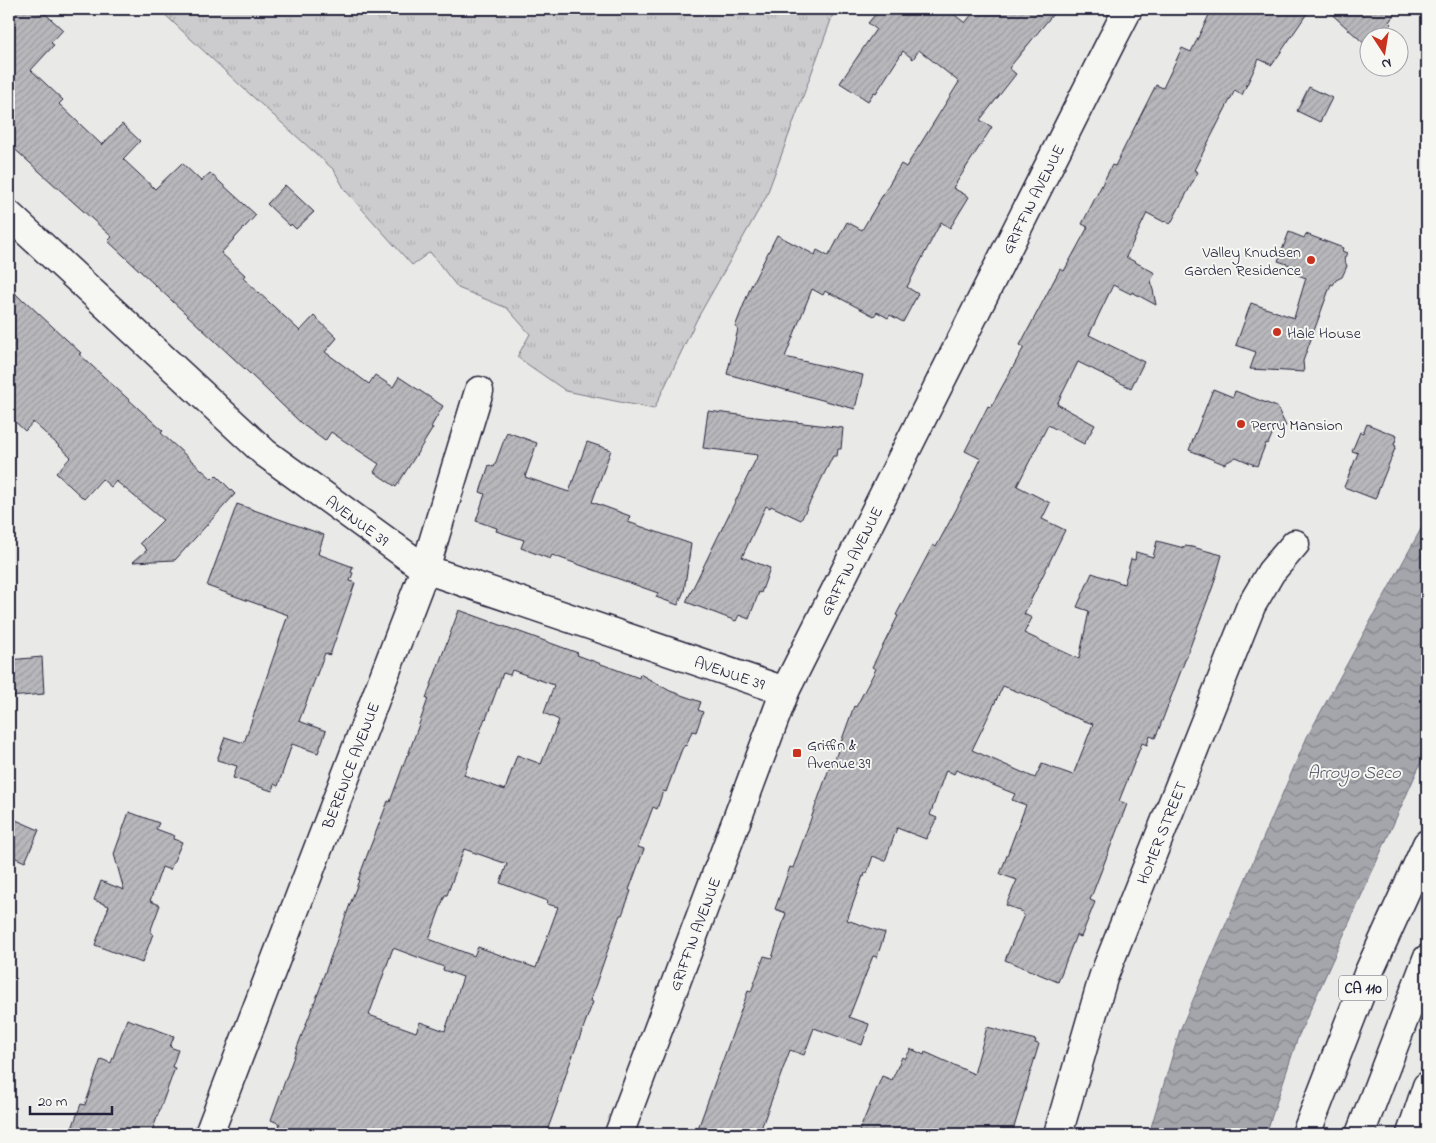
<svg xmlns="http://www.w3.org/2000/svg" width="1436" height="1143" font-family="'Indie Flower',sans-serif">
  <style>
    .grass { fill: url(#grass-tufts); stroke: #777784 }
    .water { fill: url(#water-waves); stroke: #71717f }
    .building { fill: url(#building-hatch); stroke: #22223b; fill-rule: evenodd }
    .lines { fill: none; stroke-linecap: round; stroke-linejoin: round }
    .minor-casing { stroke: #22223b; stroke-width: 31 }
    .highway-casing { stroke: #22223b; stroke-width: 31 }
    .minor { stroke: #f6f6f2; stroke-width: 28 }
    .highway { stroke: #f6f6f2; stroke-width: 28 }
    .poi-dot { fill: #c8321e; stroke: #f6f6f2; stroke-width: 2 }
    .labels { text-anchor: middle; stroke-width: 4; stroke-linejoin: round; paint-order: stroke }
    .shield { fill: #f6f6f2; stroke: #626272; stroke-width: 1 }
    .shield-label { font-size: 15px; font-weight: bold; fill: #22223b }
    .street-label { font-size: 16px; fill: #22223b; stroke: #f6f6f2 }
    .poi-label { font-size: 16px; fill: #22223b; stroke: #f6f6f2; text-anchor: start }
    .water-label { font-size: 18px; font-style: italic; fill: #565668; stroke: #f6f6f2 }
  </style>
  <defs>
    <pattern id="grass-tufts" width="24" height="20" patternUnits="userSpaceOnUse" patternTransform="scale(1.25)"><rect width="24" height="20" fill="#ccccce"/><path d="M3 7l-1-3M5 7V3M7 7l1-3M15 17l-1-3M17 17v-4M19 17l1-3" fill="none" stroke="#afafb2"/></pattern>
    <pattern id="water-waves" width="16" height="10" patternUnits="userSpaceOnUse" patternTransform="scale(1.25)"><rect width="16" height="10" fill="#a5a5ac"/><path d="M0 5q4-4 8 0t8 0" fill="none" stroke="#86868d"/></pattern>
    <pattern id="building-hatch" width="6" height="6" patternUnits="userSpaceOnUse" patternTransform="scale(1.25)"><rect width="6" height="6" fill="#b8b8bc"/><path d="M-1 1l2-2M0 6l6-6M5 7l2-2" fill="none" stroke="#9e9ea2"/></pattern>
  </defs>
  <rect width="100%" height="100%" fill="#e9e9e7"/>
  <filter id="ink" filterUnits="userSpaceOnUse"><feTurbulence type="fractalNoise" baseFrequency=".02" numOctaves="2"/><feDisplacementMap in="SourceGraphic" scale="10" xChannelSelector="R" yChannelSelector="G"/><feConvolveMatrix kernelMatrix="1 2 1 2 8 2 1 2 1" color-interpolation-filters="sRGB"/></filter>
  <g filter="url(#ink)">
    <path class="grass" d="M159,9H835L766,197L697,319L654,409L566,391L517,357L530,334L507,308L458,288L430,252L412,265L345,190L334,170L242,87Z"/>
    <path class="water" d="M1427,518V749L1298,1037L1266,1134H1149L1180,1030L1307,737Z"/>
    <path class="building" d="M9,9H40L63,30L51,43L54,45L31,70L63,100L59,104L102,145L122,124L140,141L123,159L155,189L182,163L201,181L210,173L256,215L221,253L245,275L243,278L300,331L314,316L337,338L325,352L369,384L375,375L393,387L399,377L443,406L431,427L433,428L396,487L374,472L379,464L331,432L325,441L302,424L246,370L108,241L112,237L9,144Z
      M880,9H947L965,23L976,9H1057L1009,68L1016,74L980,120L992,127L953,188L969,197L950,228L941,222L907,287L918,294L903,322L890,315L888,318L877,312L874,316L830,293V294L825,291L823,295L812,289L785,357L863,375L855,409L727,374L738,329L735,327L751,286L777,235L815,255L817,250L828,256L829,254H830L847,222L862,230L901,164L906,167L959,82L919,50L913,59L903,51L876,93L874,92L868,101L840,83L876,29L868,23Z
      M1212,9H1310L1272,65L1259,59L1242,95L1235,90L1194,170L1198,172L1171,223L1170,224L1165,221L1164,222L1147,213L1126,257L1155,273L1151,280L1156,305L1132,292L1131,294L1113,285L1089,335L1144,362L1131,388L1078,362L1057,404L1095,425L1084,444L1048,425L1017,486L1050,503L1042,519L1065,530L1024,614L1032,618L1024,633L1079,659L1089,611L1077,607L1092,573L1124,584L1131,559L1135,560L1136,552L1153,557L1157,541L1184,548L1185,546L1192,547L1222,555L1213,586L1159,729L1155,738L1150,736L1147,745L1142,743L1119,801L1127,804L1090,900L1095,902L1081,937L1076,935L1058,982L1005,960L1024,915L1022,914L1023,912L1006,905L1017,880L1000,874L1026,805L1012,800L1015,794L956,770L954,774L946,770L930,815L937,818L926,839L897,828L885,861L873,856L867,873H865L864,877L863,876L847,920L885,933L877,957L873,956L849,1017L869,1024L862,1045L814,1028L804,1055L790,1050L759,1134H696L748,991L751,992L764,956L772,958L786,913L775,909L790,867L793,868L833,758L835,759L854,706L856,707L876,669L872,667L898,616L896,615L933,545L936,547L957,508L981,459L965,451L982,418L988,406L991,407L1024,347L1020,345L1060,269L1064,271L1088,227L1082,224L1112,165L1115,166L1156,85L1163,88L1182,48L1191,52ZM1003,686L1042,701L1064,712L1063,713L1093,724L1073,775L1042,764L1035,778L972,750Z
      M1326,9H1398L1389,22L1391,24L1379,38H1368V47Z
      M1309,87L1332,98L1320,122L1297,111Z
      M285,185L314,212L296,229L291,224L290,226L267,204Z
      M1289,232L1304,238L1306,234L1343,248L1342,251L1347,253L1344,259L1347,266L1342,277L1336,280L1333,285L1331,284L1303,361L1304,372L1250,369L1256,352L1236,345L1251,303L1294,318L1306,278L1288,271L1290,265L1278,261Z
      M9,287L23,301L24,300L81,353L79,354L163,431L161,433L212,479L216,475L235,494L175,560L133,562L147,550L140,543L163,520L116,481L111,487L102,479L84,499L56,473L71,457L33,422L25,431L9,416Z
      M1213,389L1233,397L1235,391L1277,407L1286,426L1274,430L1268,444L1266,443L1257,466L1236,457L1224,464L1189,450Z
      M708,411L843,428L841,449H838L837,456H833L801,520L771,506L770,508L766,506L742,557L770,568L761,593L759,592L749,619L739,615L736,621L686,602L758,455L703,448Z
      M1367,424L1397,436L1394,445L1396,446L1375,499L1344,487L1358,453L1352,451L1360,432L1363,433Z
      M507,432L537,443L525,477L569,492L587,442L611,450L592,502L630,516L628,522L691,544L684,591L678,605L656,597L658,593L552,555L550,559L521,548L524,540L496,531L497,528L476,521L485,494L480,492L489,465L494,467Z
      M237,504L324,535L318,554L353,567L351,572L353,573L350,581L355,583L330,655L325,653L299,721L326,731L318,753L292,744L278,786L274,784L272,791L233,778L237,766L217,760L225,737L244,743L288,615L207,586Z
      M459,610L578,653L577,655L639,678L640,674L670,691L701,702L698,710L703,712L696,732L692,731L686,746L685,745L682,749L666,792L663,791L657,809L653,807L638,847L644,849L629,890L631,891L622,915H620L590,1001L593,1002L567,1071L558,1101L547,1131L545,1130L543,1134H276L280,1124L271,1120L298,1045L322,983H321L359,880H358L369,850L388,801L390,802L407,755H408L428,699L426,698ZM512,670L554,685L544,713L559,720L541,764L517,755L505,790L464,775L485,718L486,719L503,673L510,675ZM464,849L507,864L500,883L548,901L547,904L558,907L536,968L478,947L474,956L429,939L445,895H447ZM393,948L444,967L443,970L463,977L445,1031L420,1022L416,1032L369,1015Z
      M42,657L44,694L9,697V660Z
      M129,812L159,823L156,829L175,836L173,839L182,842L170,870L162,867L150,901L160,905L150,932L153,934L142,963L95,945L109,906L94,900L101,881L124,890L114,854Z
      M9,817L39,830L25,862L9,855Z
      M127,1019L174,1036L170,1047L178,1050L172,1067L175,1068L151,1134H70L81,1104L85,1105L101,1059L111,1063Z
      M987,1027L1036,1040L1035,1043L1039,1044L1012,1134H858L882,1076L892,1080L902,1057L905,1059L911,1049L924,1055L925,1052L974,1074Z"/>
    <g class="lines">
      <defs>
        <g id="minor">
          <path id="s1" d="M9,215L265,453L425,569L785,691"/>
          <path id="s2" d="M209,1134L425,569L479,391"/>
          <path id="s3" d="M619,1134L785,691L1109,46L1128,9"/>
          <path id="s4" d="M1058,1134L1103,978L1251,606L1271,572L1295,544"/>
          <path d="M1411,1134L1427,1086"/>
        </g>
        <path id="highway" d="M1306,1134L1368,974L1427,844
          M1360,1134L1427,959"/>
      </defs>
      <use href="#minor" class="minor-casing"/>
      <use href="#highway" class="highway-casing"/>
      <use href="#minor" class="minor"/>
      <use href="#highway" class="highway"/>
    </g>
  </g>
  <g class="poi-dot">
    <circle cx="1311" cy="260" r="5"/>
    <circle cx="1277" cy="332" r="5"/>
    <circle cx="1241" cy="424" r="5"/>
    <rect x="792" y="748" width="10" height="10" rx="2.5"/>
  </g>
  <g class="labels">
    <rect class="shield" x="1339" y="975.5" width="48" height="25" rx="4"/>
    <g class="shield-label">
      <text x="1363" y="993">CA 110</text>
    </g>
    <g class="street-label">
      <text dy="6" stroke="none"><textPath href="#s3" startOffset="1024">GRIFFIN AVENUE</textPath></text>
      <text dy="6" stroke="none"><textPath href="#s1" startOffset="464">AVENUE 39</textPath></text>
      <text dy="6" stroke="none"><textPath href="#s3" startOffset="619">GRIFFIN AVENUE</textPath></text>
      <text dy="6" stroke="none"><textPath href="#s1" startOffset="869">AVENUE 39</textPath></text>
      <text dy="6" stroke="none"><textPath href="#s2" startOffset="395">BERENICE AVENUE</textPath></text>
      <text dy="6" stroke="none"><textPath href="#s4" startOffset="319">HOMER STREET</textPath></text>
      <text dy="6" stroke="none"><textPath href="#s3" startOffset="214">GRIFFIN AVENUE</textPath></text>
    </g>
    <g class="poi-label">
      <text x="1301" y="257" text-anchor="end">Valley Knudsen<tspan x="1301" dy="18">Garden Residence</tspan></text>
      <text x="1287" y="338">Hale House</text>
      <text x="1251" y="430">Perry Mansion</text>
      <text x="807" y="750">Griffin &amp;<tspan x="807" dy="18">Avenue 39</tspan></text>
    </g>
    <g class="water-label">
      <text x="1354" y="778">Arroyo Seco</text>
    </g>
  </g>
  <rect width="1436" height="1143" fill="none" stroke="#f6f6f2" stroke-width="30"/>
  <rect x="15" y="15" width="1406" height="1113" fill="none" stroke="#22223b" stroke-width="2" filter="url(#ink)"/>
  <g transform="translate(1384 52) rotate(168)"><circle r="24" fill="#f6f6f2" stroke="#a1a1a9"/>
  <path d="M0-4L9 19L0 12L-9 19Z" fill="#c8321e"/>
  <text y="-8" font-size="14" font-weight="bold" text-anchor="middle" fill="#22223b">N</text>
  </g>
  <path d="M30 1106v8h82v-8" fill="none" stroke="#22223b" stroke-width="2.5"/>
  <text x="38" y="1106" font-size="15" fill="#22223b" stroke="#f6f6f2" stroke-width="4" paint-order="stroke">20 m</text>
</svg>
